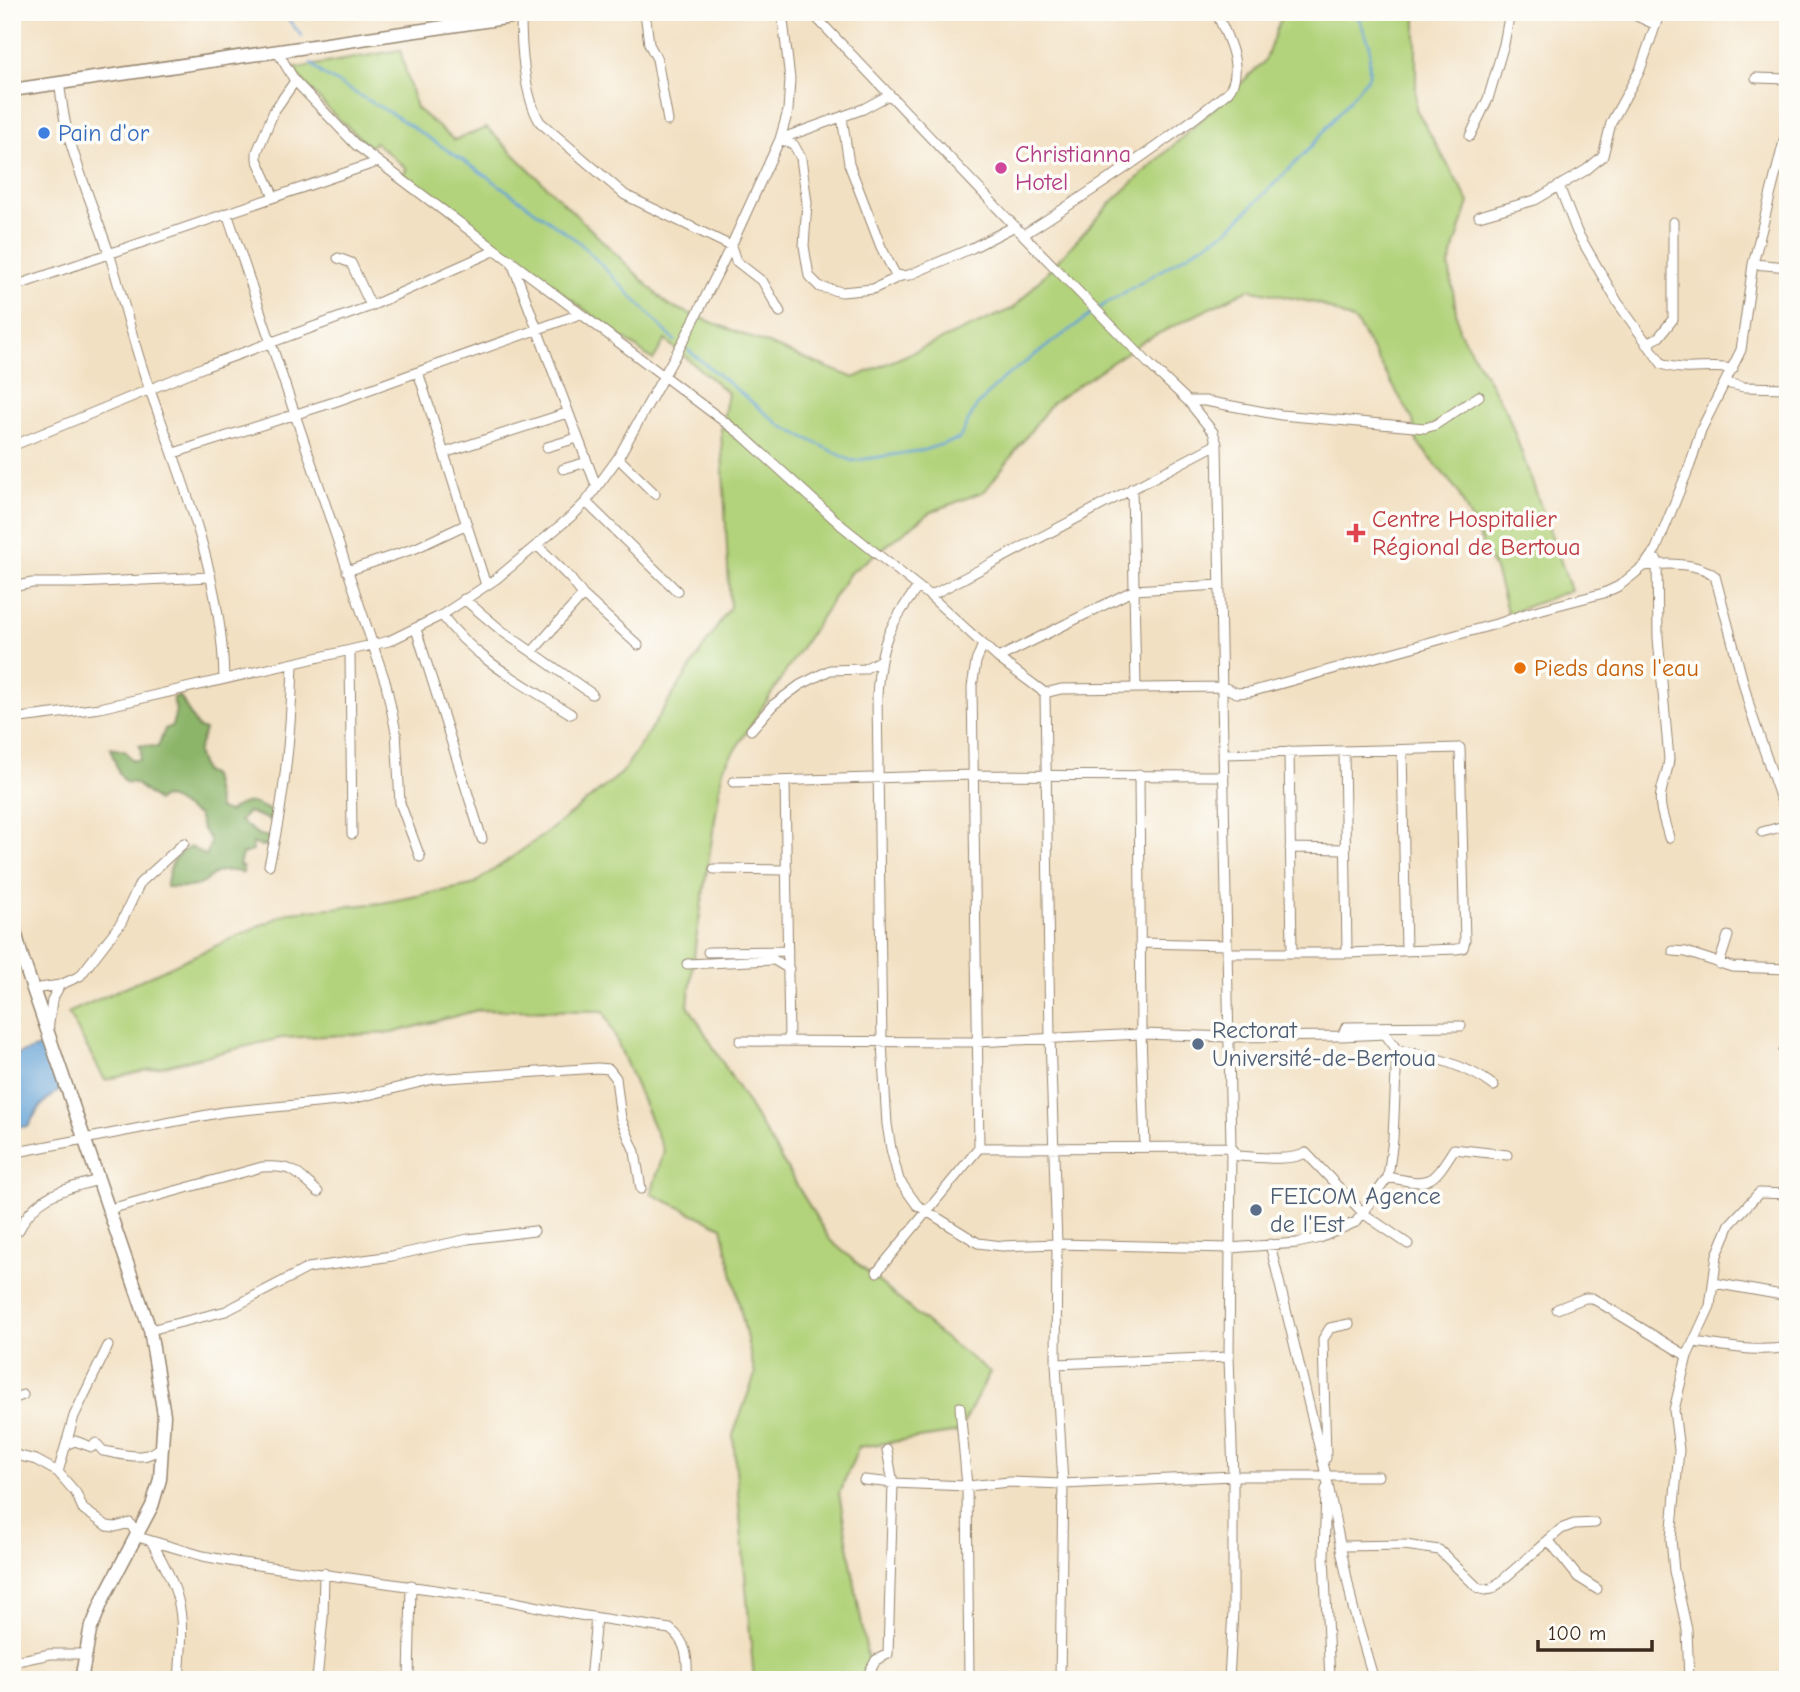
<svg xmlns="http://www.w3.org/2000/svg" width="1800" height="1692" font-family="'Comic Neue',sans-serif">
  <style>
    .green { fill: #b2d37b; stroke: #767e4c; stroke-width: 2 }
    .forest { fill: #8db56b; stroke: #647044; stroke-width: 2 }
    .water { fill: #63a1d5; stroke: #4f667a; stroke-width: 2 }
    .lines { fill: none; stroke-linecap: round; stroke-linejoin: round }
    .stream { stroke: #63a1d5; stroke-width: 2.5 }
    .street-casing { stroke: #968570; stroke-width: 11 }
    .secondary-casing { stroke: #968570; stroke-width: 15 }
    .street { stroke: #fff; stroke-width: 9 }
    .secondary { stroke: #fff; stroke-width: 12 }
    .shop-dot { fill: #3f7fe0; stroke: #fdfcf7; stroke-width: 2.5 }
    .hotel-dot { fill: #d1479c; stroke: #fdfcf7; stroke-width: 2.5 }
    .health-dot { fill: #e0444e; stroke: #fdfcf7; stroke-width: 2.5 }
    .food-dot { fill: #e8710a; stroke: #fdfcf7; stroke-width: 2.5 }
    .service-dot { fill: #5c6f8a; stroke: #fdfcf7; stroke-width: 2.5 }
    .labels { text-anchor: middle; stroke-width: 7; stroke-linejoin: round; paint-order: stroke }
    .shop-label { font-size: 24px; fill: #366cbe; stroke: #fdfcf7; text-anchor: start }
    .hotel-label { font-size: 24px; fill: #b23c85; stroke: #fdfcf7; text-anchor: start }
    .health-label { font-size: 24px; fill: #be3a42; stroke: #fdfcf7; text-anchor: start }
    .food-label { font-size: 24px; fill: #c56008; stroke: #fdfcf7; text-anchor: start }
    .service-label { font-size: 24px; fill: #4e5e75; stroke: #fdfcf7; text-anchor: start }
  </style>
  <rect width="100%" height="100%" fill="#fdfcf7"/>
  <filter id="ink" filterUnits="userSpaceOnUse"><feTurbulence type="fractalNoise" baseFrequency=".0143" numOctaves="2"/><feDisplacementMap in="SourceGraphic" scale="14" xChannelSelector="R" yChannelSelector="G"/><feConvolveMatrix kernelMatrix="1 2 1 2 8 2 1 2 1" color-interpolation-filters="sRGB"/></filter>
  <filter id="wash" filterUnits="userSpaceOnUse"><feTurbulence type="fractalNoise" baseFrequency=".00686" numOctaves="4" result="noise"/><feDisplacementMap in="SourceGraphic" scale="28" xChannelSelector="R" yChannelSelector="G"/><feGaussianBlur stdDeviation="1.57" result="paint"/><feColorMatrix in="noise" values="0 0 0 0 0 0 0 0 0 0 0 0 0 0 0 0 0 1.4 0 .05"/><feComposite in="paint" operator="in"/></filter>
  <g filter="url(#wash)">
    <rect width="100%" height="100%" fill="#f2e0c2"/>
    <path class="green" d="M1283,12H1416V109L1469,202L1449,265L1459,331L1507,412L1571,590L1508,614L1495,570L1457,490L1417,442L1413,420L1356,322L1320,304L1249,289L1145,340L1052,403L985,491L931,512L850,573L723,768L696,940L688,1005L830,1240L943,1337L990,1372L959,1432L859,1447L839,1493L869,1666L874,1680H754L733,1435L755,1375L722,1227L651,1194L664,1151L604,1011L478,1010L392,1033L281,1038L105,1080L68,1013L290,912L382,903L472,885L545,834L622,773L730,607L721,430L728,393L665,340L653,360L402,175L407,169L375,142L370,147L329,110L292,69L400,50L416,108L454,140L487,128L668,305L854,378L1014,308L1113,201L1265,61Z"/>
    <path class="forest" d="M180,696L197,727L205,730L197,753L204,772L212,776L219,809L228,812C249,797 253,802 274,813L272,821L248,812L240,821L259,835L271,837V846H260L252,843L253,851L242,854L239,866L243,867V873C232,870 219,869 210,877C203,883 209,881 201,884C189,889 179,887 166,887C170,868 172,854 191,847L206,856L211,841L202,828L198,815C183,810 180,800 163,797L157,801L135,783L125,782L119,773L110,748L125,751L132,760H140L141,749L139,745L158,747L165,729L172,726L176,711L173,698Z"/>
    <path class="water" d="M42,1046L60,1090C44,1100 36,1111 28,1127L12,1126V1056Z"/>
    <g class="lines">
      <path class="stream" d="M282,12L302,36
        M311,63L322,74L394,115L485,175L579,242L675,341
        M1099,308L1228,230L1310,148L1369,76L1370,45L1356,12
        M688,350L780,425L852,461L924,450L959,439L976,407L1001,380L1094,312"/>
    </g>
  </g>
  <g filter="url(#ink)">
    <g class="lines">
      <defs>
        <path id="street" d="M645,12L649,44L657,59L668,121
          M811,12L1023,235L1151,366L1188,401L1213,432L1217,444L1231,1147L1229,1357L1233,1476V1611L1229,1680
          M1628,12L1656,25
          M521,16C521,46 524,96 540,122L625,195L731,246L736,261L763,282L780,312
          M277,51L295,81L356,145L742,435L842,526L930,596L998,658L1045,693L1061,689L1223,687L1237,693L1250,692L1503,622L1531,612L1604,593L1619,586L1644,566L1656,549L1690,465L1701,430L1741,350L1753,264
          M1756,78L1788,79
          M59,83C62,99 63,115 67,130C78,173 96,214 110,256C124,301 134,348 151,393C184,485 222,579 224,679
          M842,117L849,164L881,247L895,274L901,276L909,275L972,248L1015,226
          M1788,125L1753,264L1788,267
          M1470,136L1488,99L1504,44L1510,12
          M780,139L794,145L801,158L807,203L804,246L809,276L820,287L842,292L873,289L901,276
          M780,139L863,109L889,95
          M1559,186L1577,232L1618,303L1662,364C1685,373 1709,364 1733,369
          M274,197L257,159V152L274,111L295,81
          M227,213L386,684L396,732L400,803L420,857
          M1479,216L1535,200L1586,170L1603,156L1611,123L1640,70L1660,12
          M1023,235C1093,190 1163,145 1228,92C1246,70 1226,34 1216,12
          M338,258L351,263L371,306
          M511,260L597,488
          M12,287L377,162
          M1646,344L1659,337L1673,319V222
          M418,372L486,585
          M1726,383L1744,387L1788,388
          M1188,401H1205L1281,415L1425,428L1435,425L1479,396
          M12,446L204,367L371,306L494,251
          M547,447L577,438
          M174,453L334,402L580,314
          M444,453L567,413
          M618,458L655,494
          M563,469L587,462
          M1132,488L1136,688
          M586,502L677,591
          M537,545L570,578L583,595L638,645
          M1657,560L1658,638L1669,759C1668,772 1663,781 1661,793C1658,807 1666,825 1669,838
          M1644,566C1665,563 1698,562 1715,576L1751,712L1788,820
          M347,571L416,548L467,524
          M12,587L32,583H77L210,577
          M918,587C887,628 880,645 877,696L882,1043L887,1124L891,1149L899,1180L917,1205L978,1243L1002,1246L1057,1244L1230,1248L1297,1243L1320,1238L1356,1222L1388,1177L1393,1139L1397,1050L1385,1034L1342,1036
          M930,596L1217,444
          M464,599L502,631L592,694
          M442,615C474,659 525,685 571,714
          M416,629L482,839
          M350,652L352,834
          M532,652L583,595
          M998,658L1134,590L1220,585
          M1045,693L1050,1037L1057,1244L1056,1364L1063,1484L1060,1680
          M12,719L100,708L389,641L442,615L496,579L574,514L586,502L618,458L686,336L731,246L780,139L788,111L790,79L782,12
          M751,730L773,705L800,685L830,670L864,669L879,661
          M1402,750L1406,951
          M1344,751L1347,953
          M1289,752L1292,953
          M1224,754L1460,748L1465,941L1463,948L1456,949L1347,953H1227
          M1139,774L1141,1034L1145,1147
          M785,781L789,1041
          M733,782L973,775L1224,776
          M1762,832L1784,826L1788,823
          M1290,848L1345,849
          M269,865C285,800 291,731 293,664
          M714,869L787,870
          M1140,943L1227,945
          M1673,951L1686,952L1732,967L1788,969
          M708,952L788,951
          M687,964L774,960L789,969
          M1719,964L1728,936
          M33,989L60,985L80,976L121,923L140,883L184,843
          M48,1031L52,1000L60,985
          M740,1041L976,1042L1141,1034L1230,1037L1342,1036L1346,1027L1461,1026
          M1397,1050C1429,1055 1469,1066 1494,1086
          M1784,1051L1788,1053
          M979,1148L1231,1147L1238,1156C1256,1157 1289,1162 1306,1153L1364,1214L1408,1244
          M12,1153L223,1112L348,1100L433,1079L598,1068L609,1069L616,1078L621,1119L635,1152L641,1189
          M1388,1177C1430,1186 1431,1185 1454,1149L1507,1155
          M110,1209L262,1167C294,1165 296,1172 318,1192
          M19,1230C35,1195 64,1189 99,1180
          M1270,1244L1326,1475L1353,1608L1374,1680
          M877,1272L979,1148L972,687L976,662L983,644
          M1714,1283L1788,1296
          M1557,1309L1585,1298H1592L1687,1356
          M150,1330L226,1311L308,1268L392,1256L468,1239L534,1231
          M1694,1342C1725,1346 1757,1353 1788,1347
          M1056,1364L1229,1357
          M12,1399L23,1395
          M960,1407L967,1486L969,1680
          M66,1447L67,1444L75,1441L92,1447L96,1443L103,1451C123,1454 147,1463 162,1446
          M12,1454L36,1460L58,1472L76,1493L83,1509L107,1526L115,1527L130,1523L138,1537L203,1556L235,1562L500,1599L573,1614L670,1629C687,1642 688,1658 687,1680
          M1326,1458L1323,1339L1330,1328L1349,1324
          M58,1472L74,1416L108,1346
          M864,1480L893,1483L967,1486L1010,1482L1063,1484L1233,1476H1378
          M1326,1489L1324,1556L1330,1680
          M151,1541C185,1600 184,1613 179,1680
          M1549,1541L1578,1577L1597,1589
          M1343,1546L1405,1545L1439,1550L1477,1587L1485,1590L1492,1589L1561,1529L1574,1524L1595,1523
          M12,1662L50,1654H85
          M317,1680L323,1618L324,1573
          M409,1680L411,1585
          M590,1680L596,1618
          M865,1680L876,1660L888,1654L893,1483L887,1450
          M1689,1680L1687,1630L1674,1571L1671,1539L1679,1450L1674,1410L1687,1356L1710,1306L1717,1255L1730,1224L1759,1193L1788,1194"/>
        <path id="secondary" d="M12,90L546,12
          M12,920L22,957L150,1330L164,1415L160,1479L152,1506L104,1597L90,1631L81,1680"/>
      </defs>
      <use href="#street" class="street-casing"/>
      <use href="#secondary" class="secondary-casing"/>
      <use href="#street" class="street"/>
      <use href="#secondary" class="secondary"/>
    </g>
  </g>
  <circle class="shop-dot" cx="44" cy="133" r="7"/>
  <circle class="hotel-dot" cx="1001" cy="168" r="7"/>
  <path class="health-dot" d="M1352.5 522.5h7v7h7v7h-7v7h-7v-7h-7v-7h7z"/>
  <circle class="food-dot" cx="1520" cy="668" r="7"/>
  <g class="service-dot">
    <circle cx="1198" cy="1044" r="7"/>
    <circle cx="1256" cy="1210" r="7"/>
  </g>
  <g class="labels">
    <g class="shop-label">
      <text x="58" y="141">Pain d'or</text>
    </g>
    <g class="hotel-label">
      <text x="1015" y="162">Christianna<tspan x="1015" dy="28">Hotel</tspan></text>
    </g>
    <g class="health-label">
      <text x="1372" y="527">Centre Hospitalier<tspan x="1372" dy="28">Régional de Bertoua</tspan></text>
    </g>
    <g class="food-label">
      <text x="1534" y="676">Pieds dans l'eau</text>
    </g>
    <g class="service-label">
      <text x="1212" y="1038">Rectorat<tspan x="1212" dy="28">Université-de-Bertoua</tspan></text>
      <text x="1270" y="1204">FEICOM Agence<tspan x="1270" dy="28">de l'Est</tspan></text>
    </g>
  </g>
  <rect width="1800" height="1692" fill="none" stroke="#fdfcf7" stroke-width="42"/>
  <path d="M1538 1640v10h114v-10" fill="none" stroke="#3b2a1e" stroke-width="3.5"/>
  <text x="1548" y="1640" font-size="21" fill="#3b2a1e" stroke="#fdfcf7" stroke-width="5" paint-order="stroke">100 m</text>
</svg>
